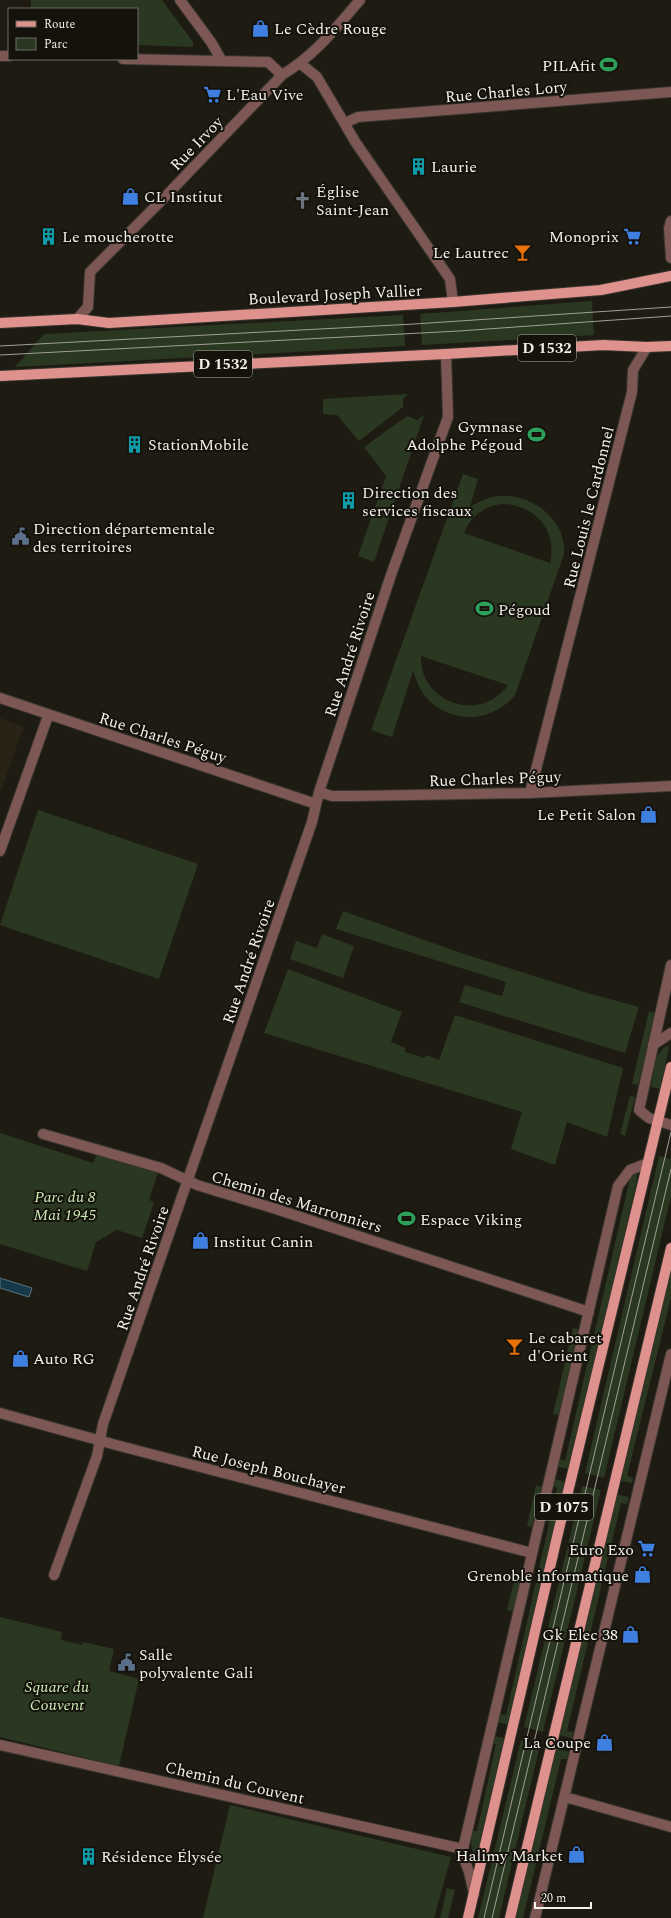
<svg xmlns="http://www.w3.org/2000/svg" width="671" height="1918" font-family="Spectral,serif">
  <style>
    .built { fill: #282315 }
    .green { fill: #2b3821; fill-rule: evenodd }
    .water { fill: #173a4b; stroke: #59717b }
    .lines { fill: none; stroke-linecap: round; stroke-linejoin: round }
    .minor-casing { stroke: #37352d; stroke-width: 12 }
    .major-casing { stroke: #37352d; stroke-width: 12 }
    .minor { stroke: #7c5754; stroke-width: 10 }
    .major { stroke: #df928d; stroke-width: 10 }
    .tram { stroke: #a19f99; stroke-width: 1 }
    .labels { text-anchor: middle; stroke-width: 4; stroke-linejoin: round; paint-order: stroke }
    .shield { fill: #14120a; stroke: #afada8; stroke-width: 1 }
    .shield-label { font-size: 15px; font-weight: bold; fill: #f2f0eb }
    .poi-label { font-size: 16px; fill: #f2f0eb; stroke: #14120a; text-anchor: start }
    .street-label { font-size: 16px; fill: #f2f0eb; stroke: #14120a }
    .park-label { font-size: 16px; font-style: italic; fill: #caebb4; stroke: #14120a }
  </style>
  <rect width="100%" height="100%" fill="#1e1b13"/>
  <path class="built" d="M0,718L24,727L0,793Z"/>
  <path class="green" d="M31,0H162L193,42V47L137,45V9H31Z
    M592,301L594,335L422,345L420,314Z
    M403,315L405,346L15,367L44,334Z
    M408,394L403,399V407L359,441L337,415L323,414V399Z
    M424,415L374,562L358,556L386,476L364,447L407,416L417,420Z
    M463,474L478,479L470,507C477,503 484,499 492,497C527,490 567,517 564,554L515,695C492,723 449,725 425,696C419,688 416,680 413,671L392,737L371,730ZM502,504C534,504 558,530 550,563L464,533C470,517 484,506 502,504ZM421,656L508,685C481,724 419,703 421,656Z
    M38,810L198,864L159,979L0,925Z
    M343,911L461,953L591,994L639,1007L625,1053L459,1002L465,985L502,996L506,982L336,929Z
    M322,934L354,946L343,978L290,959L296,941L317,948Z
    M288,969L402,1012L391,1042L405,1048V1052L424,1058L426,1055L439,1060L455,1015L623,1068L607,1137L567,1122L555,1165L511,1149L522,1112L264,1033Z
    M649,1011L655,1013L638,1085L632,1084Z
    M668,1045L669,1048L660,1089L651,1087C654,1072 653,1053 668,1045Z
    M630,1096L635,1097L625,1136L620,1134Z
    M0,1133L93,1163L97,1153L158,1172L149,1200L154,1202L142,1238L117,1230L96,1242L87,1271L0,1244Z
    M659,1156L671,1159V1196L604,1478L585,1473Z
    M633,1174H637V1180L570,1469L558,1467L559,1459L565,1461L630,1178Z
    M671,1269V1298L627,1476L633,1478L632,1483L621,1481Z
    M573,1328L579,1329L559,1415L553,1414Z
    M555,1479L565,1482L509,1725L497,1722L499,1714L506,1715L557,1488L553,1486Z
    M536,1485L542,1487L532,1527L527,1526Z
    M582,1486L601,1490L543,1732L524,1727Z
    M616,1494L629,1497L627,1504L621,1503L567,1731L573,1732L572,1738L559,1735Z
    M517,1570L523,1571L513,1611L507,1610Z
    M0,1617L62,1632L61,1640L82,1645L83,1642L114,1649L109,1671L139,1679L119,1766L0,1737Z
    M494,1736L504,1738L477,1864C472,1852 470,1844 472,1831H477L496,1744L492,1743Z
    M521,1740L540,1745L499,1918H478Z
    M554,1748L569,1752L567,1759H561L523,1918H514Z
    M230,1805L451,1857L434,1918H203Z
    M447,1888L455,1890L448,1918H440Z"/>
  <path class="water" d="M0,1278L32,1288L29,1297L0,1288Z"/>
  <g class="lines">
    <defs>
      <path id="minor" d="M180,0L211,42L222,61
        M0,56H9
        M123,59L268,62L282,75
        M301,64L317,77L356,143L450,279L453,302
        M345,123L358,117L671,92
        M671,221L669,228L671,258
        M77,319L88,307L90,272L163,199L282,75C315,55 335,29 360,0
        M0,698L316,804
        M319,792L332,796H355L530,793L671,786
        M530,793L632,392L633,370L647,347
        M0,851L48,716
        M671,965L639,1110L649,1118L671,1125
        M653,1045L671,1033
        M43,1134L161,1168L197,1185L276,1209L589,1312
        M0,1413L116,1445L532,1553
        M54,1575L97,1456L103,1424L312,822L319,792L391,575L448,417L446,354
        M0,1745L463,1849
        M565,1797L671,1827
        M474,1894L469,1872L463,1856V1849L618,1186L630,1170L648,1163
        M535,1918L671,1354"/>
      <path id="major" d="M0,323L77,319L109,323L453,302L601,290L671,276
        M0,376L446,354L603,345L647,347L671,346
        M468,1918L558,1533L671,1067
        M510,1918L671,1248"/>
    </defs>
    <use href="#minor" class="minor-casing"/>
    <use href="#major" class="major-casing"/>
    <use href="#minor" class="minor"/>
    <use href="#major" class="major"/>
    <path class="tram" d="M0,346L414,324L671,307
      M0,355L459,331L671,316
      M484,1918L671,1132
      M492,1918L671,1169"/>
  </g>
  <defs>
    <symbol id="shop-bare" viewBox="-9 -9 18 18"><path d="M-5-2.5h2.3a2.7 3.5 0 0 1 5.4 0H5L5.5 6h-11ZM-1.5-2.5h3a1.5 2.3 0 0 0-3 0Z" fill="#3f7fe0" stroke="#14120a" stroke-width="2.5" paint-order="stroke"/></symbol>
    <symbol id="stadium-bare" viewBox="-9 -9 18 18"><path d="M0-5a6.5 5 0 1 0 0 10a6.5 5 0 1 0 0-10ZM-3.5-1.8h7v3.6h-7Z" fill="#2e9e5b" stroke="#14120a" stroke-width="2.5" paint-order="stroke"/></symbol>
    <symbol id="supermarket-bare" viewBox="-9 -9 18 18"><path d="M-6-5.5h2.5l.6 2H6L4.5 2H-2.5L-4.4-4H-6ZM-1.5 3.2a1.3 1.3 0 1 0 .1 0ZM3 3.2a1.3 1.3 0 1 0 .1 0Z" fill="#3f7fe0" stroke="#14120a" stroke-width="2.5" paint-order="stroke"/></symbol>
    <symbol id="building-bare" viewBox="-9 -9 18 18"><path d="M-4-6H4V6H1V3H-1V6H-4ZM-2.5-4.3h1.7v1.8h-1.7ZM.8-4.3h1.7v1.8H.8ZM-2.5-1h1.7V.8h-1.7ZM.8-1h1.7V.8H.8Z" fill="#0f9aa8" stroke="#14120a" stroke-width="2.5" paint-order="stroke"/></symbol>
    <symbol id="church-bare" viewBox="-9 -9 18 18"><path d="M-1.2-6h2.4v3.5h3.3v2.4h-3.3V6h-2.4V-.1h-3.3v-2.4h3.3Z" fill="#6b7280" stroke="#14120a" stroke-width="2.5" paint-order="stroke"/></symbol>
    <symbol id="bar-bare" viewBox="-9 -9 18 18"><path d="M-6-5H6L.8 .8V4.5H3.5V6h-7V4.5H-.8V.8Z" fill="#e8710a" stroke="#14120a" stroke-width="2.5" paint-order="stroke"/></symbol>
    <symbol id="civic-bare" viewBox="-9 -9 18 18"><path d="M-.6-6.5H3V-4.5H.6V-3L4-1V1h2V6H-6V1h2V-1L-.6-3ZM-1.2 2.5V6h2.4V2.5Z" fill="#5c6f8a" stroke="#14120a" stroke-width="2.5" paint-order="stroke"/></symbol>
  </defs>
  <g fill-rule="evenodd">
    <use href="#shop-bare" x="248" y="16" width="25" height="25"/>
    <use href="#stadium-bare" x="596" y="52" width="25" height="25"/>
    <use href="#supermarket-bare" x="200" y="82" width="25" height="25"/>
    <use href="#building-bare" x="406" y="154" width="25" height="25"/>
    <use href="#shop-bare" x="118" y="184" width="25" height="25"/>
    <use href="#church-bare" x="290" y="188" width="25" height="25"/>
    <use href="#building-bare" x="36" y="224" width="25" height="25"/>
    <use href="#supermarket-bare" x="620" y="224" width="25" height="25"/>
    <use href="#bar-bare" x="510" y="240" width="25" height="25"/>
    <use href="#stadium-bare" x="524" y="422" width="25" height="25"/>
    <use href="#building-bare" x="122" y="432" width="25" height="25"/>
    <use href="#building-bare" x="336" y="488" width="25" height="25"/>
    <use href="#civic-bare" x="8" y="524" width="25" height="25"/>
    <use href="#stadium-bare" x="472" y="596" width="25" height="25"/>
    <use href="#shop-bare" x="636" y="802" width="25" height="25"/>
    <use href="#stadium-bare" x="394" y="1206" width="25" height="25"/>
    <use href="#shop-bare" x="188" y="1228" width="25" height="25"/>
    <use href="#bar-bare" x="502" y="1334" width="25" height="25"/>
    <use href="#shop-bare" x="8" y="1346" width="25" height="25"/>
    <use href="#supermarket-bare" x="634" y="1536" width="25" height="25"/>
    <use href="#shop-bare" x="630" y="1562" width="25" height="25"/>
    <use href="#shop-bare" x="618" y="1622" width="25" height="25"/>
    <use href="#civic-bare" x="114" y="1650" width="25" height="25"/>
    <use href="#shop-bare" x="592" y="1730" width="25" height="25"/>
    <use href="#shop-bare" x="564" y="1842" width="25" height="25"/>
    <use href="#building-bare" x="76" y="1844" width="25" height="25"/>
  </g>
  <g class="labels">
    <g class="shield">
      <rect x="518" y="335" width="58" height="26" rx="3"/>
      <rect x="194" y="351" width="58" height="26" rx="3"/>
      <rect x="535" y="1494" width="58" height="26" rx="3"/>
    </g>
    <g class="shield-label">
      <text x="547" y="353">D 1532</text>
      <text x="223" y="369">D 1532</text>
      <text x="564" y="1512">D 1075</text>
    </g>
    <g class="poi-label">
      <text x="274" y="34">Le Cèdre Rouge</text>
      <text x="596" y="71" text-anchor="end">PILAfit</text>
      <text x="226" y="100">L'Eau Vive</text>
      <text x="431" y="172">Laurie</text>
      <text x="316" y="197">Église<tspan x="316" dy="18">Saint-Jean</tspan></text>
      <text x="144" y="202">CL Institut</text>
      <text x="62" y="242">Le moucherotte</text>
      <text x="619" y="242" text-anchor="end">Monoprix</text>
      <text x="509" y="258" text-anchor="end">Le Lautrec</text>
      <text x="523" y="432" text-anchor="end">Gymnase<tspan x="523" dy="18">Adolphe Pégoud</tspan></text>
      <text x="148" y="450">StationMobile</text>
      <text x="362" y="498">Direction des<tspan x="362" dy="18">services fiscaux</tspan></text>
      <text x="33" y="534">Direction départementale<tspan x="33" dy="18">des territoires</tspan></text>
      <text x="498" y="615">Pégoud</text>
      <text x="636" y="820" text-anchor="end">Le Petit Salon</text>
      <text x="420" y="1225">Espace Viking</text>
      <text x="213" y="1247">Institut Canin</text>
      <text x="528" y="1343">Le cabaret<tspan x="528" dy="18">d'Orient</tspan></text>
      <text x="33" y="1364">Auto RG</text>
      <text x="634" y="1555" text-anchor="end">Euro Exo</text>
      <text x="629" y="1581" text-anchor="end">Grenoble informatique</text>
      <text x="618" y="1640" text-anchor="end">Gk Elec 38</text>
      <text x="139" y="1660">Salle<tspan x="139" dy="18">polyvalente Gali</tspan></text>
      <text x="591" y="1748" text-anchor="end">La Coupe</text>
      <text x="563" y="1861" text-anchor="end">Halimy Market</text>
      <text x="101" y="1862">Résidence Élysée</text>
    </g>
    <g class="street-label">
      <text transform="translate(506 91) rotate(-5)" y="6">Rue Charles Lory</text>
      <text transform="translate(196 143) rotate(-46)" y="6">Rue Irvoy</text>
      <text transform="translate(335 294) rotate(-3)" y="6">Boulevard Joseph Vallier</text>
      <text transform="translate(588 507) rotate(-76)" y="6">Rue Louis le Cardonnel</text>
      <text transform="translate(349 654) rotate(-72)" y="6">Rue André Rivoire</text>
      <text transform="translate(163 737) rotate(18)" y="6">Rue Charles Péguy</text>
      <text transform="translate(495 778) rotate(-2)" y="6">Rue Charles Péguy</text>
      <text transform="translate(248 961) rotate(-71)" y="6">Rue André Rivoire</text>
      <text transform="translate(297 1201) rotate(17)" y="6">Chemin des Marronniers</text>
      <text transform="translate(142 1268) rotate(-71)" y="6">Rue André Rivoire</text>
      <text transform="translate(269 1469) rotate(14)" y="6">Rue Joseph Bouchayer</text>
      <text transform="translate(235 1782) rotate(13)" y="6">Chemin du Couvent</text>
    </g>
    <g class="park-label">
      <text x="65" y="1202">Parc du 8<tspan x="65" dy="18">Mai 1945</tspan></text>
      <text x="57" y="1692">Square du<tspan x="57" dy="18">Couvent</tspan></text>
    </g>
  </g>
  <rect x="8" y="8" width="130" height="52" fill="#14120a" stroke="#6d6b64"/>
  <rect x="16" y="21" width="20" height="6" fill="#df928d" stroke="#6d6b64"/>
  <text x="44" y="28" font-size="12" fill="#f2f0eb">Route</text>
  <rect x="16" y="38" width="20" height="12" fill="#2b3821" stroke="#6d6b64"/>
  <text x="44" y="48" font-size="12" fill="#f2f0eb">Parc</text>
  <path d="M535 1902v6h56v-6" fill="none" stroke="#f2f0eb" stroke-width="2"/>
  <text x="541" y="1902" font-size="12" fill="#f2f0eb" stroke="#14120a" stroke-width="3" paint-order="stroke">20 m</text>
</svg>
